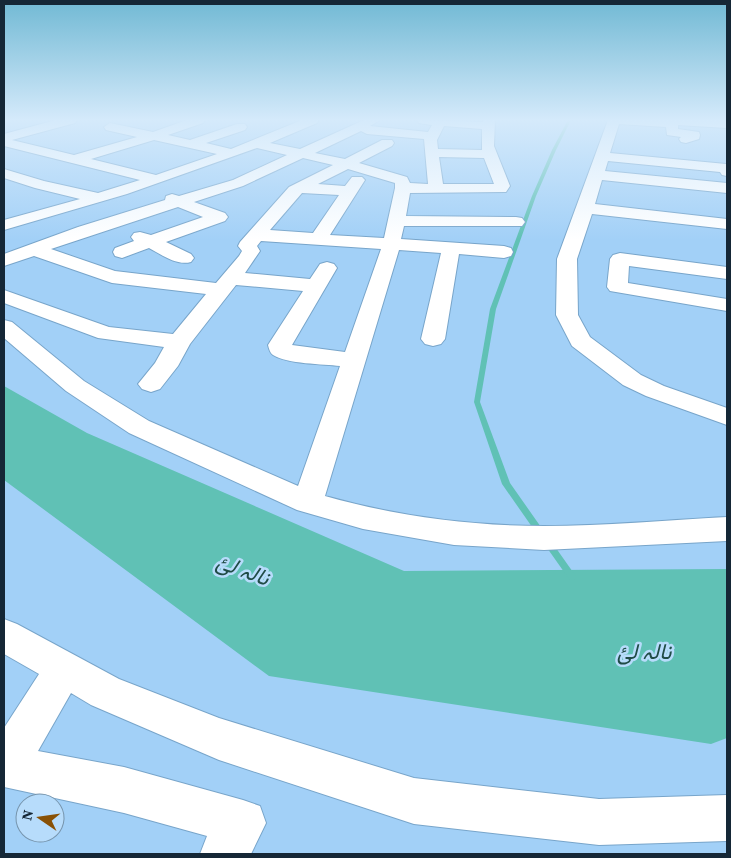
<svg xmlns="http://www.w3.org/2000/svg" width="731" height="858" font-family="'Source Serif 4',Vazirmatn,serif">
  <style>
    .water { fill: #60c1b5 }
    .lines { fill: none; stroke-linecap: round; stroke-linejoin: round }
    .stream { fill: #60c1b5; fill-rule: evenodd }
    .minor-casing { stroke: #78a5ca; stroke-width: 2 }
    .minor { fill: #fff; fill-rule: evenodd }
    .labels { text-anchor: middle; stroke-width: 5; stroke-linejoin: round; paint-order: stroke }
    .near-water-label { font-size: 22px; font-style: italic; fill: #204c46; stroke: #b7dcfb }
  </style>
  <rect width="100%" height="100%" fill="#a2d0f7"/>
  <path class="water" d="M4,386L87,433L404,571L727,569V738L711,744L269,676L4,480Z"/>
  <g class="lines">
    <path class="stream" d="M568,120H571L556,150L536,196L496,309L480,402L510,483L543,530L544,532L543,534L540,535L537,534L502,484L474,402L490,309L532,196L552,150Z
      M548,540L551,541L575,575L576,577L575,579L572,580L569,579L545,545L544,543L545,541Z"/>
    <defs>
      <path id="minor" d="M56,120H77L75,123L12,140L74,155L137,137L106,130L104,127L110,123L153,132L187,120H205L203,123L168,135L190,140L237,124H245L247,127L245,130L206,143L231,149L302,120H319L317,123L270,143L300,149L364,120H380L370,126L428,132L432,125L419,123L417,120L483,122V120H495L494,146L510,186L506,192L410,193L406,216L516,217L522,218L525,222L522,226H404L401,239L504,246L511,248L513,252L511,256L504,258L459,254L445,339L441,344L433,346L425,344L421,339L441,253L399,250L325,496C396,516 471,526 544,526C605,526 666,520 727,517V541L544,550L454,545L363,529L297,510L129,433L66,391L4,338V320L12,322L84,381L149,421L298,486L340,366C323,364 287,364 273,355C270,353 269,349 268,345L303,291L236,285L190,344L178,366L160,389L151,392L142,389L138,384L155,363L164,347L98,338L4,303V290L109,327L173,334L206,294L112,283L34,256L4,266V254L78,227L165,200L166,196L172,194L179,196L233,180L287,155L257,148L127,194L4,230V220L80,199L35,188L4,178V169L44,181L98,193L140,180L4,146V134ZM444,126L482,129V150L438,149L437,140ZM361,131L367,134L424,139L428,184L410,183L407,177L359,163L392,146L394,143L392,140H382L345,159L315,153ZM154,140L217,154L156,175L91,159ZM439,157L484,158L494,184H443ZM303,158L333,165L289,187L240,242L238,246L242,251L239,256L216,283L115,271L51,249L178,207L203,217L151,235L140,232L134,233L131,237L134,241L115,248L113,252L115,256L122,258L149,248C162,255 177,266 191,262L194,258L191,254L166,242L225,221L228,217L225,213L194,202L243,186ZM348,169L395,183V188L384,238L330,235L365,180L362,177H352L345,186L318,184ZM302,193L339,195L313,233L270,230ZM261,241L381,249L345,352L292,345L337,268L334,264L327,262L320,264L310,279L245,273L260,251L257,246Z
        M608,120H727V128L678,125V129L699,132L700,135L699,139L686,143L681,142L679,139L681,137L667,135L666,127L619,124L610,153L726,164L727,176L722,175L720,172L608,161L605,171L727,183V193L602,180L595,204L727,219V229L592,214L577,259L578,315L590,337L641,375L664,386L727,408V425L646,396L623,385L572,346L556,315L557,259Z
        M620,253L727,267V279L629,266L628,283L727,299V311L610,291L607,287L610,259L613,255Z
        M4,619L17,624L119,679L219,718L414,778L599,799L727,795V841L599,845L414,824L219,760L91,705L71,693L38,751L124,767L243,800L260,806L266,823L251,854H200L207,836L124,813L4,787V728L39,674L4,654Z"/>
    </defs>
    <use href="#minor" class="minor-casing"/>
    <use href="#minor" class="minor"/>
  </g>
  <linearGradient id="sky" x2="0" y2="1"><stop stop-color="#71b9d4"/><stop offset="0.5" stop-color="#d5eafb"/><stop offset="1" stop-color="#d5eafb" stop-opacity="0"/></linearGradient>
  <rect width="731" height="240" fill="url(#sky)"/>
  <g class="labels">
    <g class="near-water-label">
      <text transform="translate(243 569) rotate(20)" y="8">نالہ لئ</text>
      <text x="644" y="659">نالہ لئ</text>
    </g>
  </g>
  <rect width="731" height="858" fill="none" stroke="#152736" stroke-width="10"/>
  <g transform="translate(40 818) rotate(283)"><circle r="24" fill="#b7dcfb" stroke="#7694ac"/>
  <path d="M0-4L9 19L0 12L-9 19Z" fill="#895105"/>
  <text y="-8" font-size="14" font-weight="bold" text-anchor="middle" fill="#152736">N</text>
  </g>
</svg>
